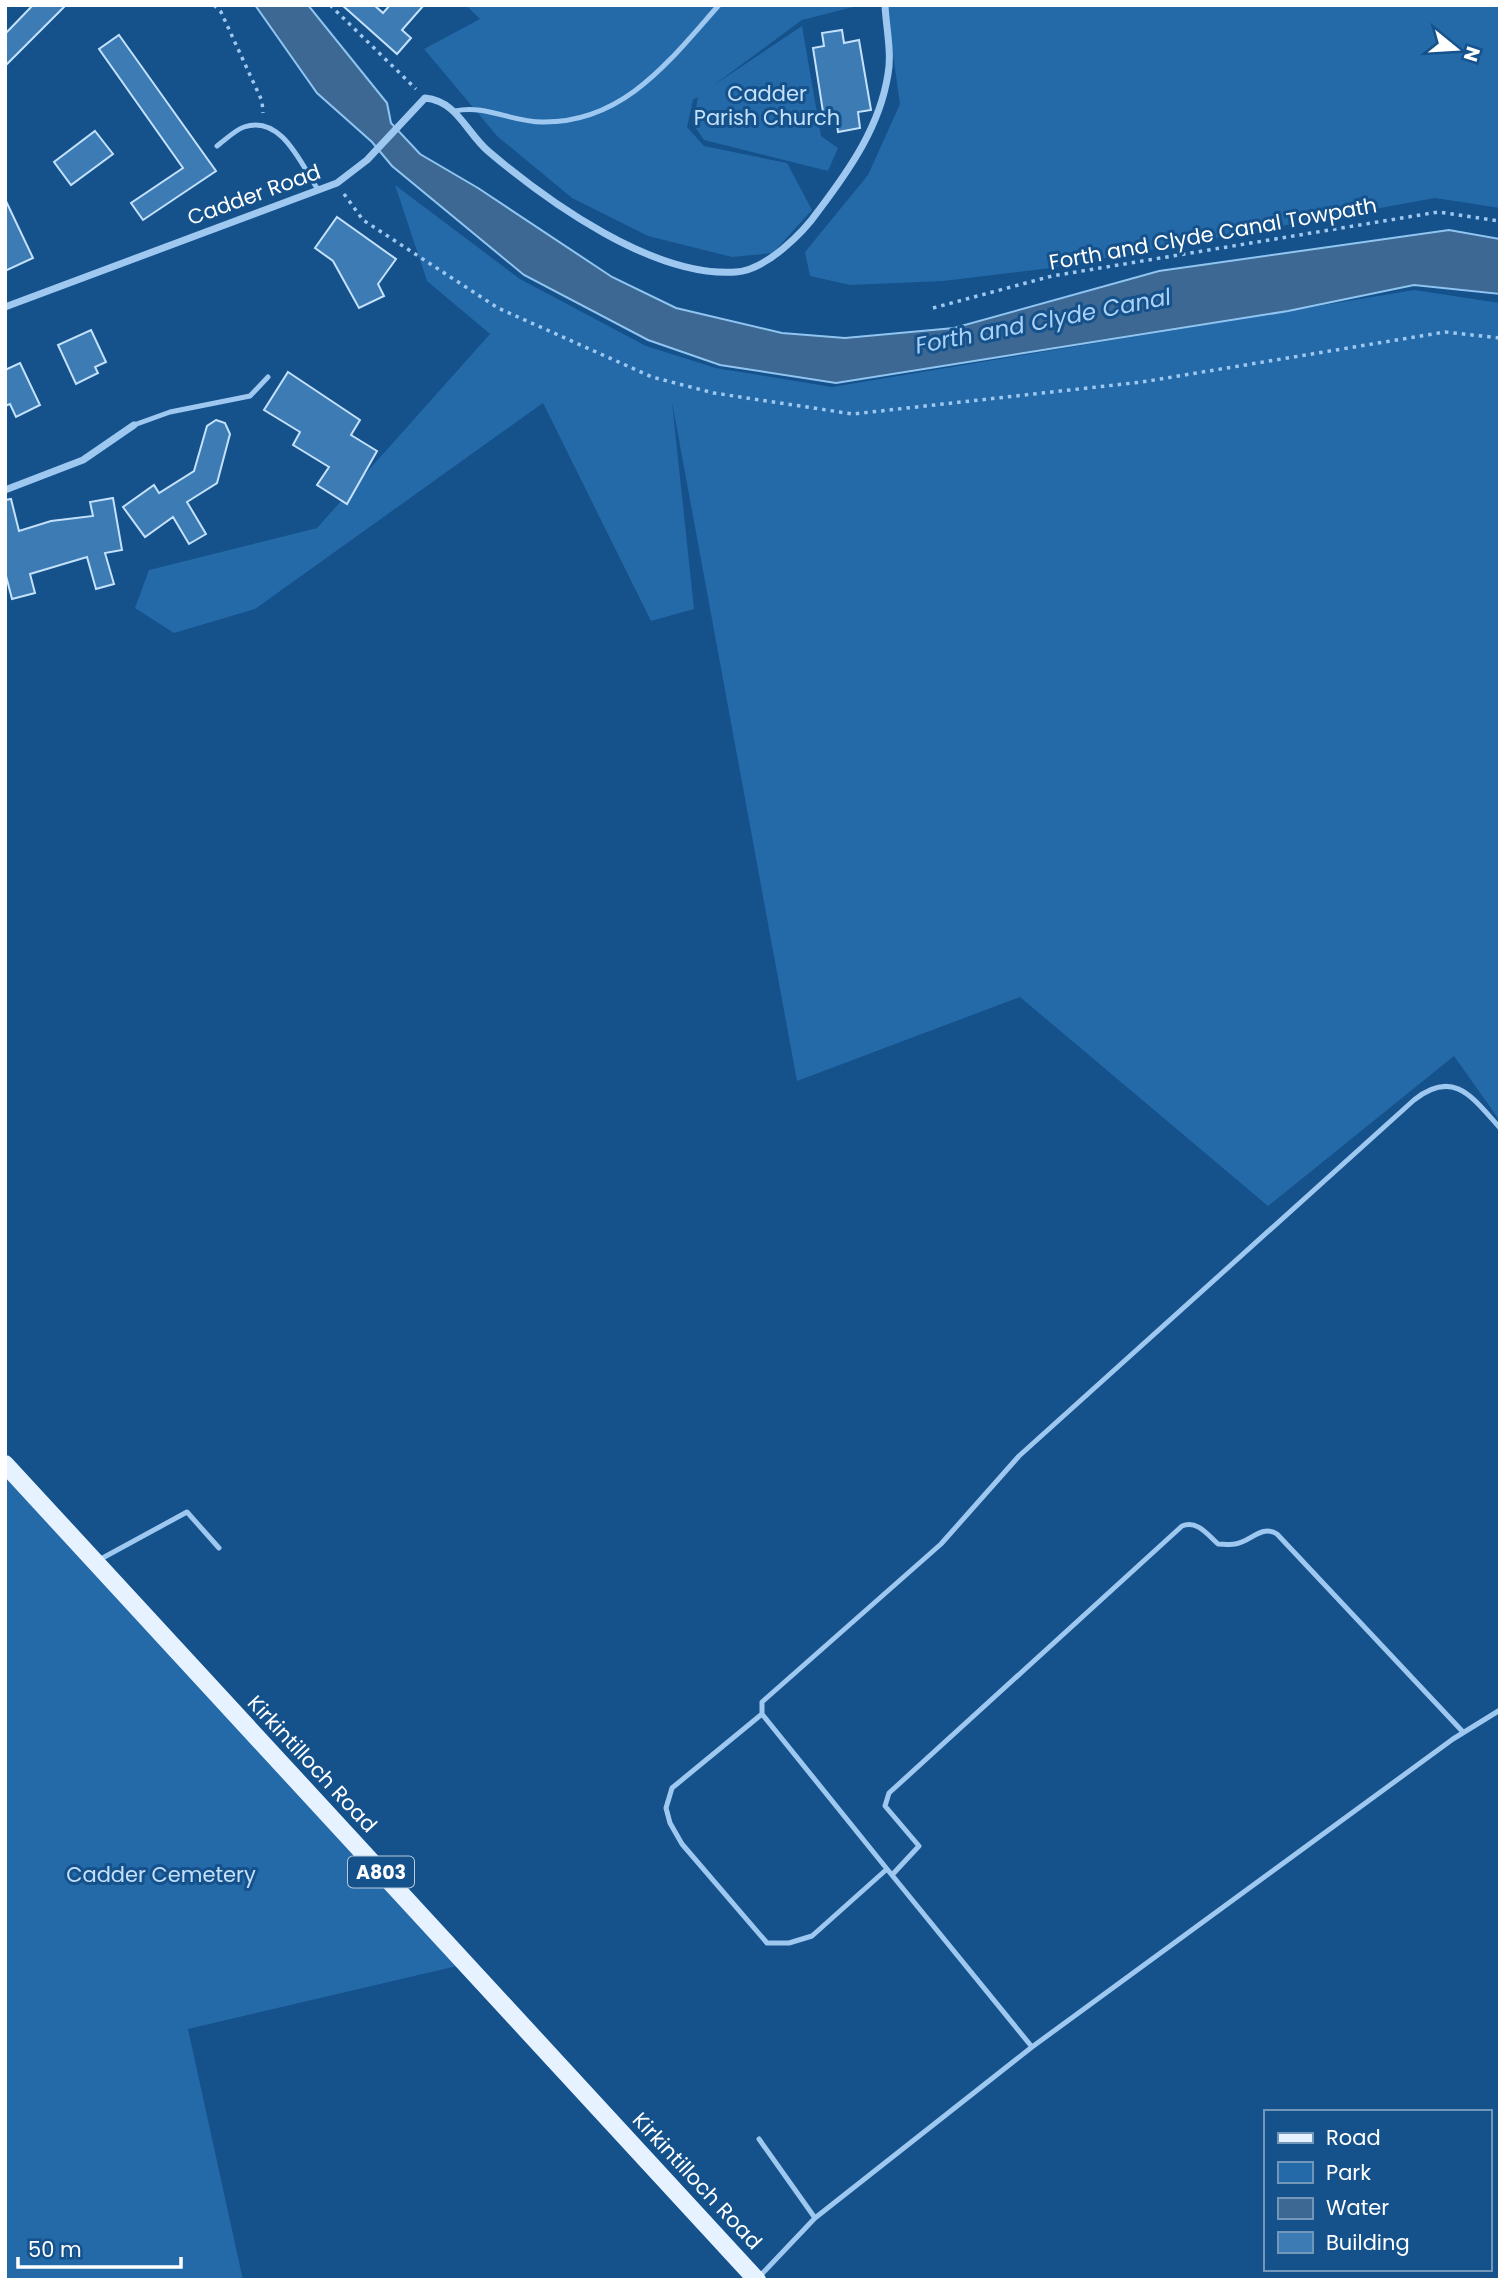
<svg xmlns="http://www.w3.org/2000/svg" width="1505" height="2285" font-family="Poppins,sans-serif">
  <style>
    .green { fill: #2469a8 }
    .water { fill: #3c6893; stroke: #90c5f2; stroke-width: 2 }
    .building { fill: #3d7bb4; stroke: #c4e1fb; stroke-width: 2 }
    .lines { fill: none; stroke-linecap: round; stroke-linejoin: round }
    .path { stroke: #9ec8f0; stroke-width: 3.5; stroke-dasharray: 3.5 5; stroke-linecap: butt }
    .service { stroke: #9ec8f0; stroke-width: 5 }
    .minor { stroke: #9ec8f0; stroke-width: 7 }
    .primary { stroke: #e6f2ff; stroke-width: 18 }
    .labels { text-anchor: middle; stroke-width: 6; stroke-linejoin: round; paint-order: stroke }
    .shield { fill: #15518b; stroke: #b9cbdc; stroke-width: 2 }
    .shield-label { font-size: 19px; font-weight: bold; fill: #fff }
    .park-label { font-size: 21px; fill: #c4e1fb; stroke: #15518b }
    .street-label { font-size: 21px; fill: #fff; stroke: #15518b }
    .water-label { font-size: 23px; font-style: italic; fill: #aad2f7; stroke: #15518b }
  </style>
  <rect width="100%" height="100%" fill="#15518b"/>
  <path class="green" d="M466,5H861L802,20L714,85L802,26L821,136L838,148L828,171L704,140L693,124L698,97L693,100L687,127L704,146L787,163L812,210L773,253L732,257L648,236L572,198L497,136L424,49L480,19Z
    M886,5H1500V208L1435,198L1050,268L943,281L850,285L810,276L805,252L868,175L900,104Z
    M395,185L520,279L646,346L716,368L832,387L1414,290L1500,303V1121L1454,1056L1268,1206L1020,997L797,1081L672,402L694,609L651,621L543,403L255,609L174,633L135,608L149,570L317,528L490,334L427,281Z
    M5,1476L457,1966L188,2029L243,2280H5Z"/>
  <path class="water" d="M255,5H308L387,103L391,123L420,154L478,188L612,277L676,308L782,333L845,338L954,328L1159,271L1449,230L1500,239V294L1414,285L1288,311L836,383L720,365L648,340L524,275L392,166L372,142L317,93Z"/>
  <path class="building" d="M33,5H66L5,66V34Z
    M342,5H374L383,13L390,5H424L402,30L411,38L397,54Z
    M842,30L844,43L859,40L871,110L858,112L860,128L838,132L836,116L824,118L813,48L824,46L822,33Z
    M119,35L216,171L143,220L131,203L183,168L99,49Z
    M95,131L113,154L71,185L54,162Z
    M5,199L33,258L5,271Z
    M337,217L396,259L378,284L384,296L359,308L333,261L315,248Z
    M91,330L106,362L95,367L98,373L76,384L58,345Z
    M20,363L40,405L16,417L10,404L5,406V370Z
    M288,372L360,420L351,435L377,451L347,504L317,485L329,467L293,445L300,432L264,410Z
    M216,420L225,423L230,434L217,483L187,502L206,534L189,544L173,517L145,537L123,507L154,485L159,493L194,471L207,426Z
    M113,498L122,550L105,553L114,584L96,589L87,557L30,574L35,593L12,599L5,572V500L11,499L19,531L51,521L93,516L90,502Z"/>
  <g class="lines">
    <path class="path" d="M214,5L221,12L262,101L263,113
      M330,5L416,89
      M344,194L363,220L498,308L652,377L714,393L853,414L1142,382L1445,332L1500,338
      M933,308L1052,276L1438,212L1500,221"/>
    <path class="service" d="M455,111C486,104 513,123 544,122C625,122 670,60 719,5
      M217,146C225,140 235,130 244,127C281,114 301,164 317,188
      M134,425L170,412L250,396L268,377
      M97,1561L187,1512L219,1548
      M762,1714V1702L941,1544L1019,1456L1414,1100C1454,1068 1473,1098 1500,1128
      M892,1875L919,1846L885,1806L889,1793L1182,1526C1197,1520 1207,1534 1218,1544C1223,1544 1230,1545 1235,1544C1251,1542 1261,1524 1277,1534L1463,1732
      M1032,2047L1453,1739L1500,1710
      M759,2139L815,2218
      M759,2277L815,2218L1032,2047L887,1869L812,1936L789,1943H767L682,1844L670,1823L666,1808L672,1788L762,1714L887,1869"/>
    <path class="minor" d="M5,307L337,183L367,160L425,98C457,101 466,132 488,151C548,202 654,278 736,272C766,270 803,233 819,210C850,169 880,126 888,74C892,53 886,27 885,5
      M5,490L83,460L134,425"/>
    <path class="primary" d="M5,1464L757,2280"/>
  </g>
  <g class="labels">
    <rect class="shield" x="348" y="1856.5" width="66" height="31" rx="5"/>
    <g class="shield-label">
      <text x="381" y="1879">A803</text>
    </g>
    <g class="park-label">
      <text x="767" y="101">Cadder<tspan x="767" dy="24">Parish Church</tspan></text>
      <text x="161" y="1882">Cadder Cemetery</text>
    </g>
    <g class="street-label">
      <text transform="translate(254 195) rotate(-20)" y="7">Cadder Road</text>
      <text transform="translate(1213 234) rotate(-10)" y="7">Forth and Clyde Canal Towpath</text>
      <text transform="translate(312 1764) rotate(47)" y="7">Kirkintilloch Road</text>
      <text transform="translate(697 2181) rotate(47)" y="7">Kirkintilloch Road</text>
    </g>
    <g class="water-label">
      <text transform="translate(1043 321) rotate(-11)" y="8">Forth and Clyde Canal</text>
    </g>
  </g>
  <rect width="1505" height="2285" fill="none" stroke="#ffffff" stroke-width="14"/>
  <rect x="1264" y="2110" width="228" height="161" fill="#15518b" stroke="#7397b9" stroke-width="2"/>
  <rect x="1278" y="2133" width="35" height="10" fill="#e6f2ff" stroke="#7397b9" stroke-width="2"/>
  <text x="1326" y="2145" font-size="21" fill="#ffffff">Road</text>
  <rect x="1278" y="2162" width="35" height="21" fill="#2469a8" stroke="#7397b9" stroke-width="2"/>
  <text x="1326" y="2180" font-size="21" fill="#ffffff">Park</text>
  <rect x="1278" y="2198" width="35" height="21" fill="#3c6893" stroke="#7397b9" stroke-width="2"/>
  <text x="1326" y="2215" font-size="21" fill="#ffffff">Water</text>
  <rect x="1278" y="2232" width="35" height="21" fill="#3d7bb4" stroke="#7397b9" stroke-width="2"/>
  <text x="1326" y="2250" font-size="21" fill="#ffffff">Building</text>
  <g transform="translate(1456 49) rotate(108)" stroke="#15518b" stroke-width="5" paint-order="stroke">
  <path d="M0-5L12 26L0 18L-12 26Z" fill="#ffffff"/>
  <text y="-10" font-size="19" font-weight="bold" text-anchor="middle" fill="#ffffff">N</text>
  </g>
  <path d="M18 2257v10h163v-10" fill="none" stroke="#ffffff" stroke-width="3.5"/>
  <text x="28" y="2257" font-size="21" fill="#ffffff" stroke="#15518b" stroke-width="5" paint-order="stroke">50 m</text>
</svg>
